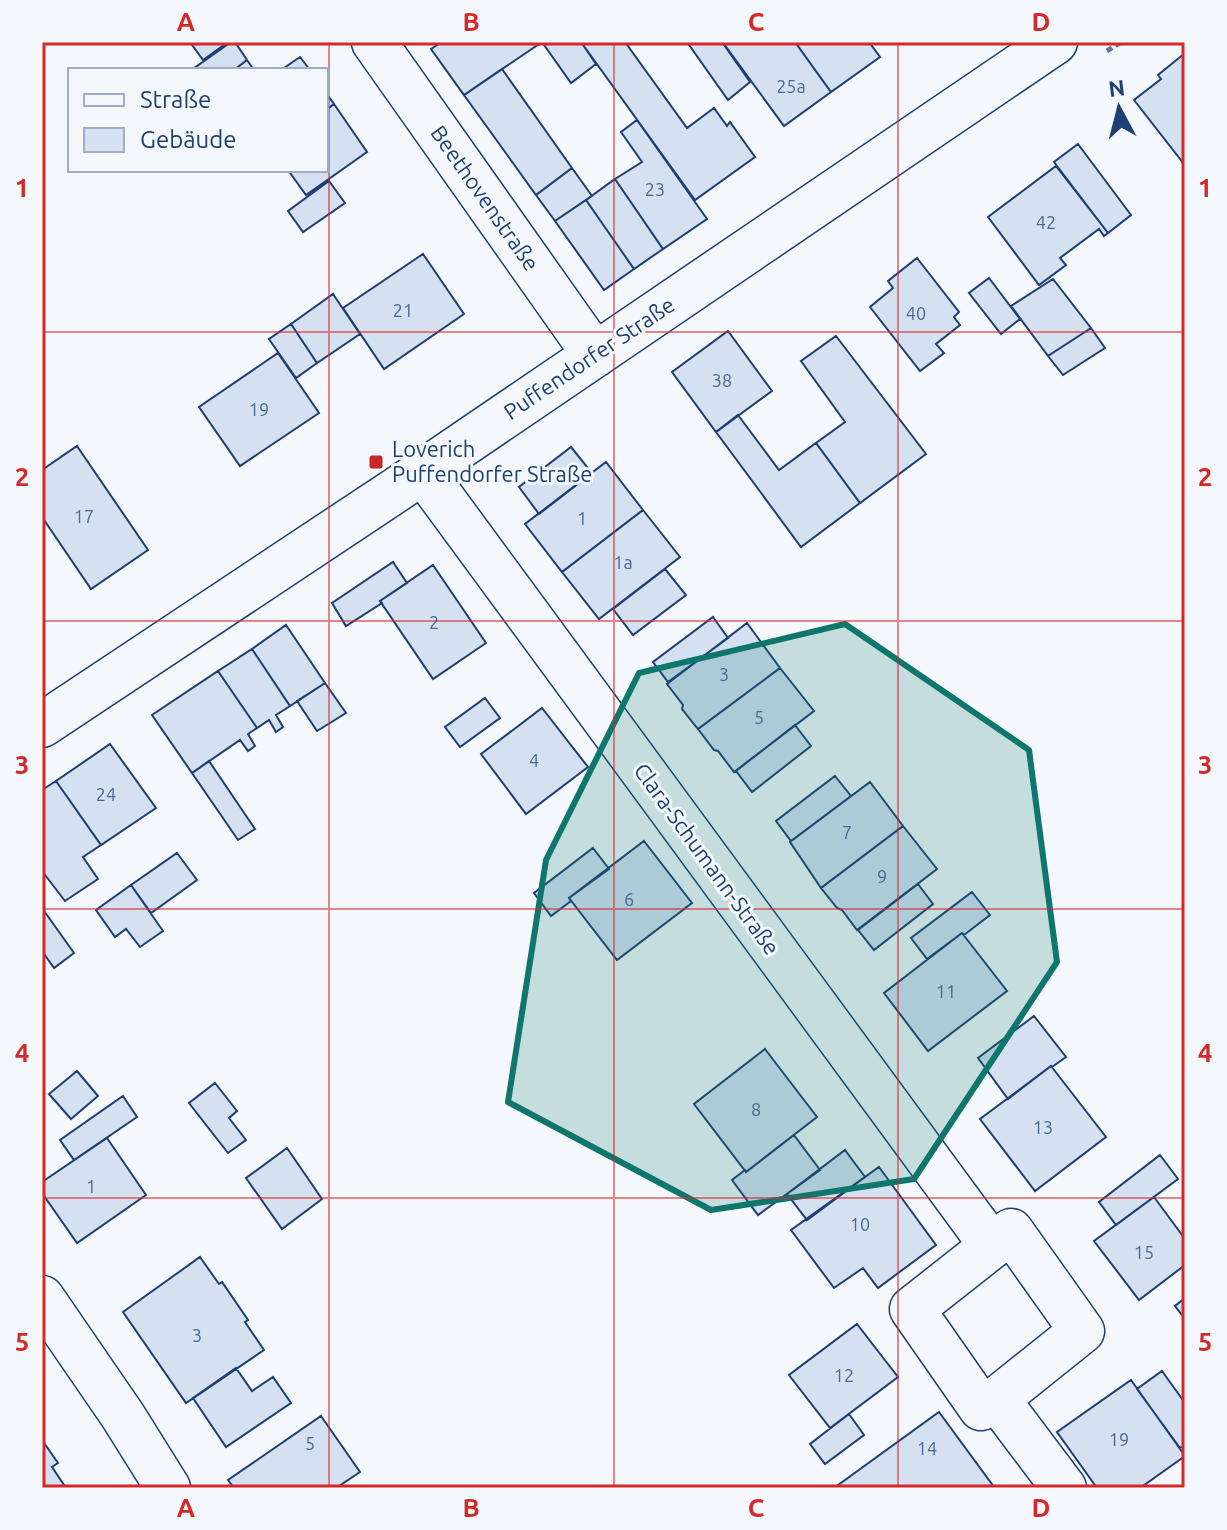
<svg xmlns="http://www.w3.org/2000/svg" width="1227" height="1530" font-family="Ubuntu,sans-serif">
  <style>
    .building { fill: #d5e0f0; stroke: #1d3f73; stroke-width: 2 }
    .lines { fill: none; stroke-linecap: round; stroke-linejoin: round }
    .minor-casing { stroke: #1d3f73; stroke-width: 47 }
    .path { stroke: #5e769c; stroke-width: 5; stroke-dasharray: 6 4; stroke-linecap: butt }
    .minor { stroke: #f4f7fb; stroke-width: 44 }
    .marked { fill: #0f766e; fill-opacity: 0.2; stroke: #0f766e; stroke-width: 6; stroke-linejoin: round }
    .grid { fill: none; stroke: #d62828; stroke-width: 2; stroke-opacity: 0.55 }
    .poi-dot { fill: #c62828; stroke: #f4f7fb; stroke-width: 3 }
    .labels { text-anchor: middle; stroke-width: 6; stroke-linejoin: round; paint-order: stroke }
    .number-label { font-size: 18px; fill: #4b6792 }
    .street-label { font-size: 22px; fill: #1d3f73; stroke: #f4f7fb }
    .poi-label { font-size: 22px; fill: #1d3f73; stroke: #f4f7fb; text-anchor: start }
    .neatline { fill: none; stroke: #d62828; stroke-width: 3 }
    .grid-label { font-size: 26px; text-anchor: middle; font-weight: bold; fill: #d62828 }
  </style>
  <rect width="100%" height="100%" fill="#f4f7fb"/>
  <path class="building" d="M190,42H228L203,60Z
    M231,42H235L247,60L234,70H194L193,69Z
    M442,42H542L464,95L431,49Z
    M542,42H581L596,64L571,83Z
    M581,42H625L687,128L714,108L727,126L730,122L755,157L695,200Z
    M687,42H722L750,82L728,100Z
    M726,42H795L831,92L784,126L724,44Z
    M795,42H869L880,57L831,92Z
    M1185,53V164H1184L1134,100L1161,79L1158,75Z
    M300,57L310,70H281Z
    M247,60L254,70H234Z
    M502,69L572,168L536,195L464,95Z
    M326,93L334,104L326,110Z
    M334,104L367,152L306,195L288,170H326V110Z
    M637,120L707,219L663,249L615,179L642,162L621,132Z
    M1078,144L1131,215L1108,233L1054,162Z
    M1056,166L1108,233L1104,236L1099,229L1060,258L1066,265L1039,285L988,217Z
    M572,168L592,196L555,221L536,195Z
    M615,179L663,249L634,269L586,200Z
    M329,181L345,203L303,232L288,211Z
    M586,200L634,269L604,290L555,221Z
    M423,254L464,314L384,369L343,308Z
    M917,258L959,312L954,317L960,325L936,344L944,353L920,371L870,307L893,288L888,281Z
    M989,278L1020,319L1001,334L969,293Z
    M1053,279L1091,328L1048,356L1011,306Z
    M333,294L360,334L317,363L291,324Z
    M291,324L317,363L296,378L269,339Z
    M1091,328L1105,348L1063,375L1048,356Z
    M728,331L772,391L716,432L672,372Z
    M836,336L926,454L860,503L816,443L845,422L801,361Z
    M278,353L319,413L240,466L199,407Z
    M738,415L779,470L816,443L860,503L801,547L716,432Z
    M77,446L148,550L91,589L42,517V470Z
    M571,447L592,473L539,514L519,487Z
    M606,462L643,510L562,572L525,524Z
    M643,510L680,557L599,619L562,572Z
    M393,562L407,583L380,601L382,603L346,626L332,603Z
    M433,565L486,643L433,679L380,601Z
    M665,569L686,595L633,635L613,609Z
    M713,617L728,638L668,682L653,662Z
    M747,623L780,668L698,729L682,709L683,705L667,684Z
    M286,625L325,683L290,706L252,649Z
    M252,649L290,706L276,715L283,727L276,732L269,720L257,728L218,671Z
    M780,668L814,711L734,772L718,751L714,750L698,729Z
    M218,671L257,728L248,734L255,746L248,751L240,740L192,773L152,715Z
    M325,683L346,713L317,731L297,701Z
    M485,698L500,718L460,747L445,727Z
    M542,708L588,767L526,814L481,754Z
    M795,725L811,746L752,792L736,771Z
    M110,744L156,808L101,845L56,781Z
    M209,761L255,829L238,840L192,773Z
    M835,776L851,796L791,841L776,821Z
    M56,781L101,845L83,857L98,879L65,901L42,871V790Z
    M870,782L903,826L821,888L790,842Z
    M903,826L937,869L857,930L842,910L837,908L821,888Z
    M644,841L692,903L617,960L569,898Z
    M593,848L609,869L569,898L571,901L551,916L534,893Z
    M177,853L197,880L151,913L131,885Z
    M918,884L933,904L874,950L858,930Z
    M131,885L163,931L140,947L126,929L115,937L96,910Z
    M972,892L990,915L964,935L962,933L927,959L911,938Z
    M42,908L74,953L54,968L42,951Z
    M962,933L1007,991L928,1051L884,993Z
    M1034,1016L1066,1057L1052,1067L1051,1066L1008,1099L978,1058Z
    M765,1049L817,1117L746,1172L694,1104Z
    M1051,1066L1106,1137L1035,1191L980,1119Z
    M77,1071L98,1096L71,1119L49,1094Z
    M215,1083L237,1111L229,1118L246,1140L228,1153L189,1103Z
    M123,1096L137,1117L74,1160L60,1140Z
    M794,1135L820,1170L758,1215L732,1180L745,1170L746,1172Z
    M107,1138L146,1195L77,1243L42,1193V1182Z
    M287,1148L322,1199L282,1229L246,1178Z
    M845,1150L865,1177L807,1220L787,1194Z
    M1160,1155L1178,1179L1116,1225L1099,1202Z
    M879,1167L936,1245L878,1288L863,1268L834,1288L791,1230Z
    M1154,1197L1185,1239V1265L1139,1300L1094,1241Z
    M200,1257L219,1284L222,1282L248,1320L245,1322L264,1350L186,1403L123,1312Z
    M1185,1298V1319L1175,1306Z
    M857,1324L898,1377L830,1428L789,1375Z
    M236,1368L252,1391L273,1377L291,1403L226,1447L193,1398Z
    M1162,1371L1185,1403V1445L1180,1448L1137,1389Z
    M1131,1380L1185,1456L1140,1488H1097L1057,1432Z
    M939,1412L994,1487L992,1488H834Z
    M849,1414L864,1435L825,1464L810,1444Z
    M321,1416L360,1472L336,1488H234L228,1480Z
    M42,1440L58,1463L52,1467L66,1488H42Z"/>
  <g class="lines">
    <defs>
      <path id="minor" d="M374,42L595,355
        M423,472L992,1246
        M42,725L396,490L1055,42
        M1011,1231L1082,1331L997,1399L981,1408L912,1309Z
        M42,1298L123,1416L168,1488
        M997,1399L1064,1488"/>
    </defs>
    <use href="#minor" class="minor-casing"/>
    <path class="path" d="M1107,51L1121,42"/>
    <use href="#minor" class="minor"/>
  </g>
  <path class="marked" d="M845,624L1029,750L1057,962L914,1179L711,1210L508,1102L546,860L639,673Z"/>
  <path class="grid" d="M329,42V1488M614,42V1488M898,42V1488M42,332H1185M42,621H1185M42,909H1185M42,1198H1185"/>
  <rect class="poi-dot" x="368" y="454" width="16" height="16" rx="4"/>
  <g class="labels">
    <g class="number-label">
      <text x="791" y="93">25a</text>
      <text x="655" y="196">23</text>
      <text x="1046" y="229">42</text>
      <text x="403" y="317">21</text>
      <text x="916" y="320">40</text>
      <text x="722" y="387">38</text>
      <text x="259" y="416">19</text>
      <text x="84" y="523">17</text>
      <text x="582" y="525">1</text>
      <text x="623" y="569">1a</text>
      <text x="434" y="629">2</text>
      <text x="724" y="681">3</text>
      <text x="759" y="724">5</text>
      <text x="534" y="767">4</text>
      <text x="106" y="801">24</text>
      <text x="847" y="839">7</text>
      <text x="882" y="883">9</text>
      <text x="629" y="906">6</text>
      <text x="946" y="998">11</text>
      <text x="756" y="1116">8</text>
      <text x="1043" y="1134">13</text>
      <text x="91" y="1193">1</text>
      <text x="860" y="1231">10</text>
      <text x="1144" y="1259">15</text>
      <text x="197" y="1342">3</text>
      <text x="844" y="1382">12</text>
      <text x="1119" y="1446">19</text>
      <text x="310" y="1450">5</text>
      <text x="927" y="1455">14</text>
    </g>
    <g class="street-label">
      <text transform="translate(485 198) rotate(55)" y="8">Beethovenstraße</text>
      <text transform="translate(589 358) rotate(-34)" y="8">Puffendorfer Straße</text>
      <text transform="translate(707 859) rotate(54)" y="8">Clara-Schumann-Straße</text>
    </g>
    <g class="poi-label">
      <text x="392" y="457">Loverich<tspan x="392" dy="25">Puffendorfer Straße</tspan></text>
    </g>
  </g>
  <rect width="1227" height="1530" fill="none" stroke="#f4f7fb" stroke-width="88"/>
  <rect x="68" y="68" width="260" height="104" fill="#f4f7fb" stroke="#9eadc5" stroke-width="2"/>
  <rect x="84" y="94" width="40" height="12" fill="#f4f7fb" stroke="#9eadc5" stroke-width="2"/>
  <text x="140" y="108" font-size="24" fill="#1d3f73">Straße</text>
  <rect x="84" y="128" width="40" height="24" fill="#d5e0f0" stroke="#9eadc5" stroke-width="2"/>
  <text x="140" y="148" font-size="24" fill="#1d3f73">Gebäude</text>
  <g transform="translate(1119 108) rotate(353)" stroke="#f4f7fb" stroke-width="6" paint-order="stroke">
  <path d="M0-6L14 30L0 20L-14 30Z" fill="#1d3f73"/>
  <text y="-12" font-size="22" font-weight="bold" text-anchor="middle" fill="#1d3f73">N</text>
  </g>
  <rect x="44" y="44" width="1139" height="1442" class="neatline"/>
  <g class="grid-label">
    <text x="186" y="31">A</text>
    <text x="471" y="31">B</text>
    <text x="756" y="31">C</text>
    <text x="1041" y="31">D</text>
    <text x="22" y="197">1</text>
    <text x="1205" y="197">1</text>
    <text x="22" y="486">2</text>
    <text x="1205" y="486">2</text>
    <text x="22" y="774">3</text>
    <text x="1205" y="774">3</text>
    <text x="22" y="1062">4</text>
    <text x="1205" y="1062">4</text>
    <text x="22" y="1351">5</text>
    <text x="1205" y="1351">5</text>
    <text x="186" y="1517">A</text>
    <text x="471" y="1517">B</text>
    <text x="756" y="1517">C</text>
    <text x="1041" y="1517">D</text>
  </g>
</svg>
